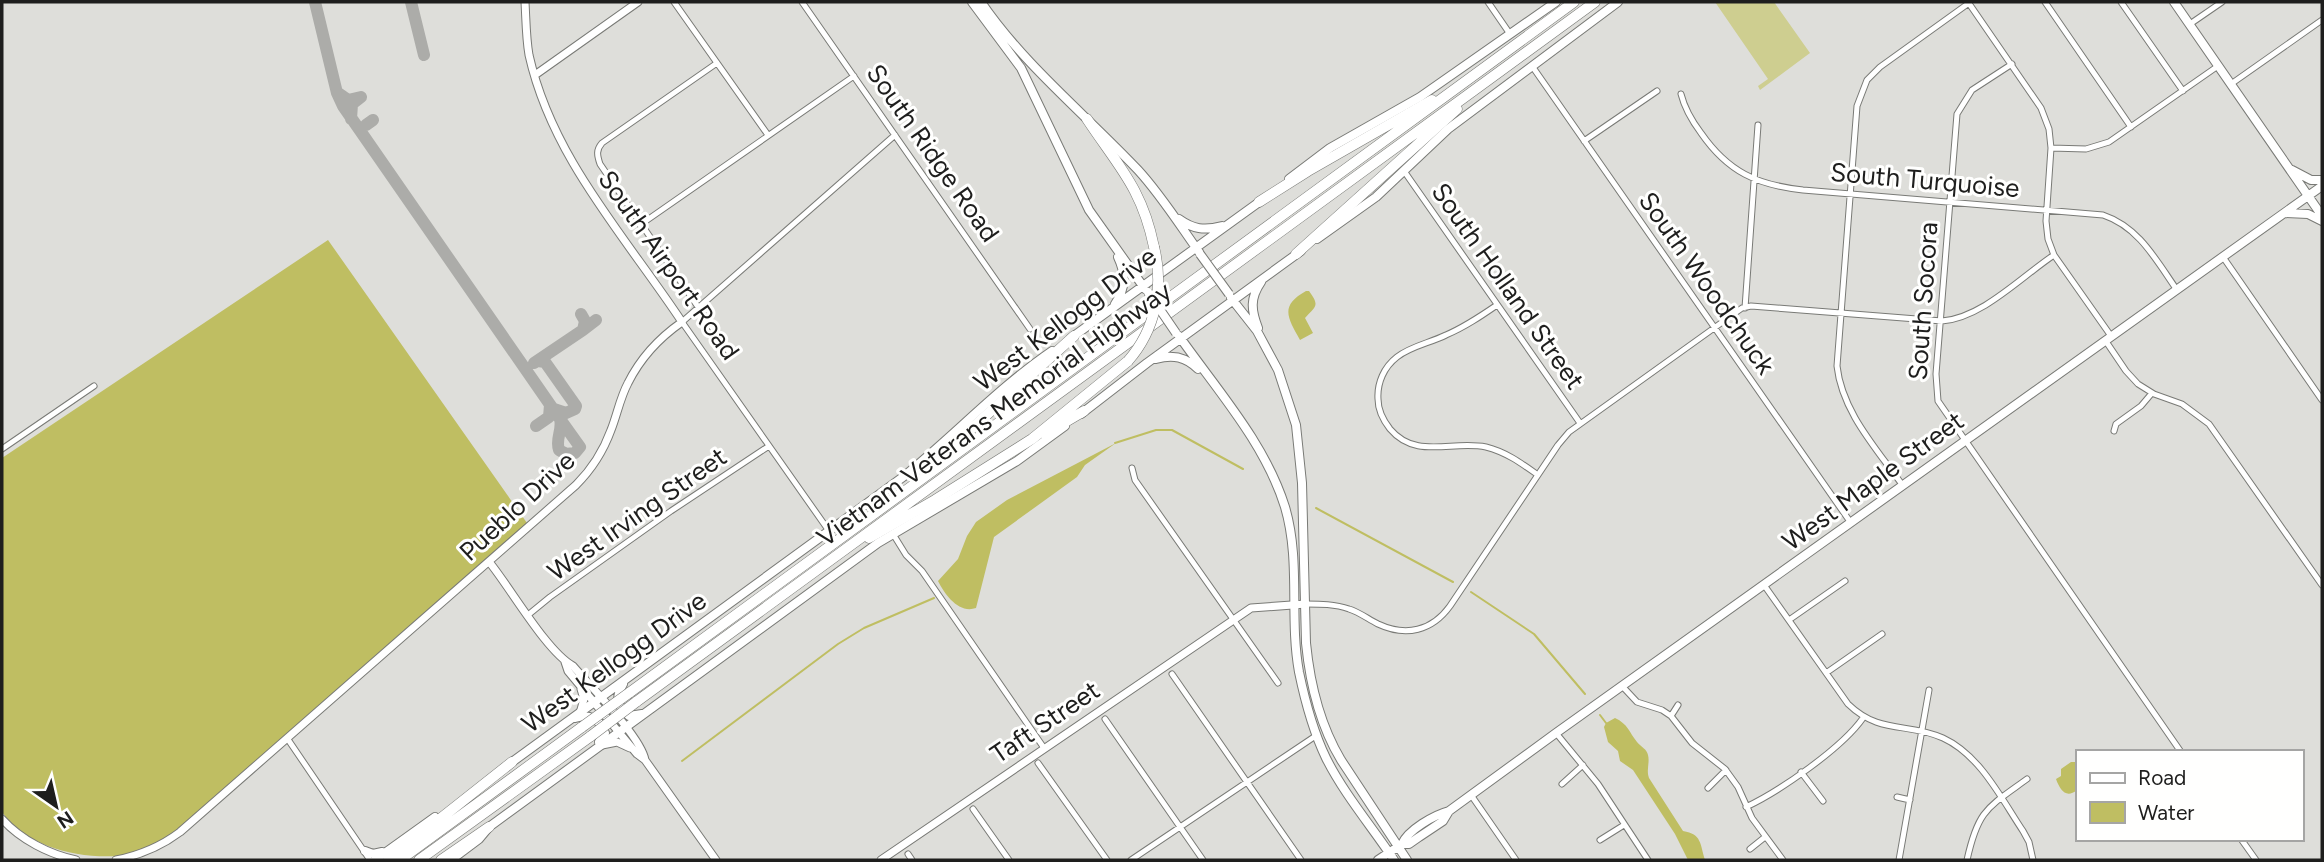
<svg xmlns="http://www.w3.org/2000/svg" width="2324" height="862" font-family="Figtree,sans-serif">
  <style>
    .green { fill: #cece90 }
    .water { fill: #bfbe62 }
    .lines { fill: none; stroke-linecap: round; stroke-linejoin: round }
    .stream { stroke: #bfbe62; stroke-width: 2 }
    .taxiway { stroke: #acaca9; stroke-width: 12 }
    .minor-casing { stroke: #797a76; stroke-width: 7 }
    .tertiary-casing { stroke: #797a76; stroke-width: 9 }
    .secondary-casing { stroke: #797a76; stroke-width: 10 }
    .motorway-casing { stroke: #797a76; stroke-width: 11 }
    .minor { stroke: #fff; stroke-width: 5 }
    .tertiary { stroke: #fff; stroke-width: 7 }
    .secondary { stroke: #fff; stroke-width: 8 }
    .motorway { stroke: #fff; stroke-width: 10 }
    .secondary-bridge-casing { stroke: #797a76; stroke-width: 10; stroke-linecap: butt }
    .motorway-bridge-casing { stroke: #797a76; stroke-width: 11; stroke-linecap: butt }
    .secondary-bridge { stroke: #fff; stroke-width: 8 }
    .motorway-bridge { stroke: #fff; stroke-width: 10 }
    .labels { text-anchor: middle; stroke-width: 6; stroke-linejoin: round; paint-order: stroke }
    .street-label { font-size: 26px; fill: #1e1e1d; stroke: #fffffe }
  </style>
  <rect width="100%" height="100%" fill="#dededa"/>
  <path class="green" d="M1715,2H1774L1810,53L1760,90L1758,86L1768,79Z"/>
  <path class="water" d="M328,240L527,523L169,838C157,843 146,850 134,854C90,862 28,850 2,812V458Z
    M1306,291H1309C1320,306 1316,306 1305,318L1313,333L1300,340C1288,318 1279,306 1306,291Z
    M1116,443L1085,465L1077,477L994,537L976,608C959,614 945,595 938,581L958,559L967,536L976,522L1007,500Z
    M1615,718C1628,724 1629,732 1637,742C1641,747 1647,749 1648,755C1650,763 1646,770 1649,778L1683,831C1702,834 1700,844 1705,860H1688L1675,834L1633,770L1620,761L1618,751L1608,742L1604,727L1606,723Z
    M2071,762H2077V790C2066,799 2060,790 2056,779L2061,776V769Z"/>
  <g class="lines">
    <path class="stream" d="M1115,443L1156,430H1172L1243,469
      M1316,508L1453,582
      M1471,592L1534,634L1585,694
      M1600,715L1606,723
      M682,761L838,644L864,628L934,598"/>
    <path class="taxiway" d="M315,2L337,93L343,106L560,419C563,430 555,439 559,450L566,454L575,453L580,447L560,419
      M411,2L424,55
      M338,93L348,100L361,97L352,104L351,119
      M366,125L373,120
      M581,314L585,321L583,330L596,320
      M538,361L545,362L576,406L575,409L566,413L554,409
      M534,363L583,330
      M536,426L549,417L550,405"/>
    <defs>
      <path id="minor" d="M674,2L768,135
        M802,2L1030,329
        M1488,2L1510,34
        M1968,2L2041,108L2049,129L2051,148L2046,221L2048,239L2054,255L2111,336
        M2045,2L2131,127
        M2121,2L2183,91
        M2190,24L2222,2
        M717,63L602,143C596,150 597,155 600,164L729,352
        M2012,64L1972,90L1957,114L1936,374L1938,401L2181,752
        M1532,66L1851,523
        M2231,84L2322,20
        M1681,94C1685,110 1692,121 1701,133C1728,172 1757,185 1803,190L2103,215C2139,227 2156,260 2177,290
        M1584,141L1657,91
        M2051,148L2086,149L2109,142L2218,66
        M1404,171L1580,423
        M640,225L854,76
        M2223,257L2322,400
        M1497,305C1481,316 1465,327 1446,335C1430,343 1411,346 1397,357C1384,367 1377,383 1378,399C1378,410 1383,420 1390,429C1416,460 1452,440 1486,447C1506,452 1521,463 1538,475
        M1745,308L1758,125
        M2105,340L2126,371L2138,384L2154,394L2182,404L2209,424L2322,585
        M2114,431L2116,424L2141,406L2152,393
        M2,449L94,386
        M1132,468L1135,480L1278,683
        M1903,486C1877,449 1842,412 1837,366L1857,106L1867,80L1880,67L1969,3
        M829,531L682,322L895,135
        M893,534L906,555L922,571L1044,748
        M1764,585L1848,704C1880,735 1908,722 1943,738C1980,755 2001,798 2023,831L2029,842L2033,860
        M1306,604C1320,604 1335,604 1349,609C1359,612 1368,619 1378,624C1406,637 1432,631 1450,606L1558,445L1569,432L1742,308L1751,306L1942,321C1982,318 2021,277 2054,255
        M528,615L550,597L671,511L769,446
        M1789,620L1845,581
        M1826,673L1882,634
        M1172,674L1301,860
        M1622,686L1637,702L1662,710L1671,716L1692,743L1725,769L1738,787L1752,818L1783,860
        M1671,716L1678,705
        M1105,719L1203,860
        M1556,733L1598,784L1648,860
        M287,738L370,860
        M1038,763L1107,860
        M1801,772L1823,801
        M1562,784L1583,765
        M1708,788L1726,770
        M1471,795L1516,860
        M1897,797L1910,800
        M1746,807C1780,791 1842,748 1863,718
        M973,809L1009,860
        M2241,839L2256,860
        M1600,840L1624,825
        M1750,849L1765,837
        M908,854L912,860
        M1131,860L1317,735
        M1899,860L1929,690
        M1967,860C1978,810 1987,808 2027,779"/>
      <path id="tertiary" d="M535,75L638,2
        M490,563C511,589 547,652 573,666C591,687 641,737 645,760
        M565,662L568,671L637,754L645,760L716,860
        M580,713L584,699L581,689
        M602,745L617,742L630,748
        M2,819C21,840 49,854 76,860
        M116,860C141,855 160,847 180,832L576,485C592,469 603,452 611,430C617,415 620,398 628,383C640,359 659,338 682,322C625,236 552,158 529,55C526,38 526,19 525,2
        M881,860L1251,608L1306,604"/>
      <path id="secondary" d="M972,2L1021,68L1089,210L1145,289
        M981,2C1024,65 1085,114 1138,170C1161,195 1179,224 1199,252
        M2174,2L2322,216
        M2292,170L2311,180H2322
        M1289,179L1330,148L1420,97L1556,2
        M2285,213L2308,214L2322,221
        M1179,219C1193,229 1204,231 1222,226
        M1317,239L1376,197L1448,129L1618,2
        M1231,298L1257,331L1278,370L1296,425L1302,483L1306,643C1310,684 1320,725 1341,760L1407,860
        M1115,304C1126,288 1126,274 1118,257
        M1258,328C1251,310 1250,298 1261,282
        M1179,336C1217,390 1265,443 1285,507C1301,561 1289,617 1299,672C1305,701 1313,731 1326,758C1344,794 1372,827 1394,860
        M1071,338L1262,200
        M1156,359C1173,354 1186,357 1198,369
        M1081,414L1147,363L1301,251
        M623,684C615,698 617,706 629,716L642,714
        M575,718C589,713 600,719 605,733L599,742
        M508,765L903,477C954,436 998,388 1052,351
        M1402,844C1408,830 1434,815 1449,811
        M365,851L373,854L382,852
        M375,860L435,817
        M451,860L479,839L489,827L878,543L1017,461L1065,426
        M1378,860L1402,844H1409L1419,837L1443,821L1449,811L1556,733L2322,186"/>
      <path id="motorway" d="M1087,119C1118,166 1142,188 1154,247
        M1259,202L1308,171L1432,100
        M1296,254L1457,109
        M1045,434L1084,411
        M929,467L1074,336
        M869,538L935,500L1032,439L1128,361
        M629,693L1574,2
        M636,702L1595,2
        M388,860L512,762
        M400,860L582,727
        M419,860L591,736
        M441,860L489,827"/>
    </defs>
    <use href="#minor" class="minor-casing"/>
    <use href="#tertiary" class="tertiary-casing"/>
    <use href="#secondary" class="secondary-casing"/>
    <use href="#motorway" class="motorway-casing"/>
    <use href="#minor" class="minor"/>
    <use href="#tertiary" class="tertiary"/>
    <use href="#secondary" class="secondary"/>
    <use href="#motorway" class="motorway"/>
    <defs>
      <path id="secondary-bridge" d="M1200,254L1229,294
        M1148,292L1176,333"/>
      <path id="motorway-bridge" d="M1128,361C1156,329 1164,287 1154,247
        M582,727L629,693
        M591,736L636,702"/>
    </defs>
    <use href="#secondary-bridge" class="secondary-bridge-casing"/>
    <use href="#motorway-bridge" class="motorway-bridge-casing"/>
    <use href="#secondary-bridge" class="secondary-bridge"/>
    <use href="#motorway-bridge" class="motorway-bridge"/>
  </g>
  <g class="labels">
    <g class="street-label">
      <text transform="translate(933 153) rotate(55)" y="9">South Ridge Road</text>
      <text transform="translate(1925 180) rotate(5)" y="9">South Turquoise</text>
      <text transform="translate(669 265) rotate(55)" y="9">South Airport Road</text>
      <text transform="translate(1707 283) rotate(55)" y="9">South Woodchuck</text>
      <text transform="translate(1508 286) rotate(55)" y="9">South Holland Street</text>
      <text transform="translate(1923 301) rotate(-86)" y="9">South Socora</text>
      <text transform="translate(1065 319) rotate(-37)" y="9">West Kellogg Drive</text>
      <text transform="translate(994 414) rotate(-36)" y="9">Vietnam Veterans Memorial Highway</text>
      <text transform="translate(1873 481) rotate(-36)" y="9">West Maple Street</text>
      <text transform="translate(517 506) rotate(-43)" y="9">Pueblo Drive</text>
      <text transform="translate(637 514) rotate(-35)" y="9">West Irving Street</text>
      <text transform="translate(614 662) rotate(-36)" y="9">West Kellogg Drive</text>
      <text transform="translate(1045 722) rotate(-34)" y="9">Taft Street</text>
    </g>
  </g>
  <rect width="2324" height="862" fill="none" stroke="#1e1e1d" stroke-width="7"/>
  <rect x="2076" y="750" width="228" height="91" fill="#fffffe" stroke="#a5a5a4" stroke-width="2"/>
  <rect x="2090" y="773" width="35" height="10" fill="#ffffff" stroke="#a5a5a4" stroke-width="2"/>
  <text x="2138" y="785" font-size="21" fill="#1e1e1d">Road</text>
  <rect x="2090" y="802" width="35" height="21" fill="#bfbe62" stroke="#a5a5a4" stroke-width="2"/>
  <text x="2138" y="820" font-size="21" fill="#1e1e1d">Water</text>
  <g transform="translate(56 806) rotate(146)" stroke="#fffffe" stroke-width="5" paint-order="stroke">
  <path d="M0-5L12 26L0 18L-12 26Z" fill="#1e1e1d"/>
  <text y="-10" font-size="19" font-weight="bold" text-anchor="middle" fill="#1e1e1d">N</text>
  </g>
</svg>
